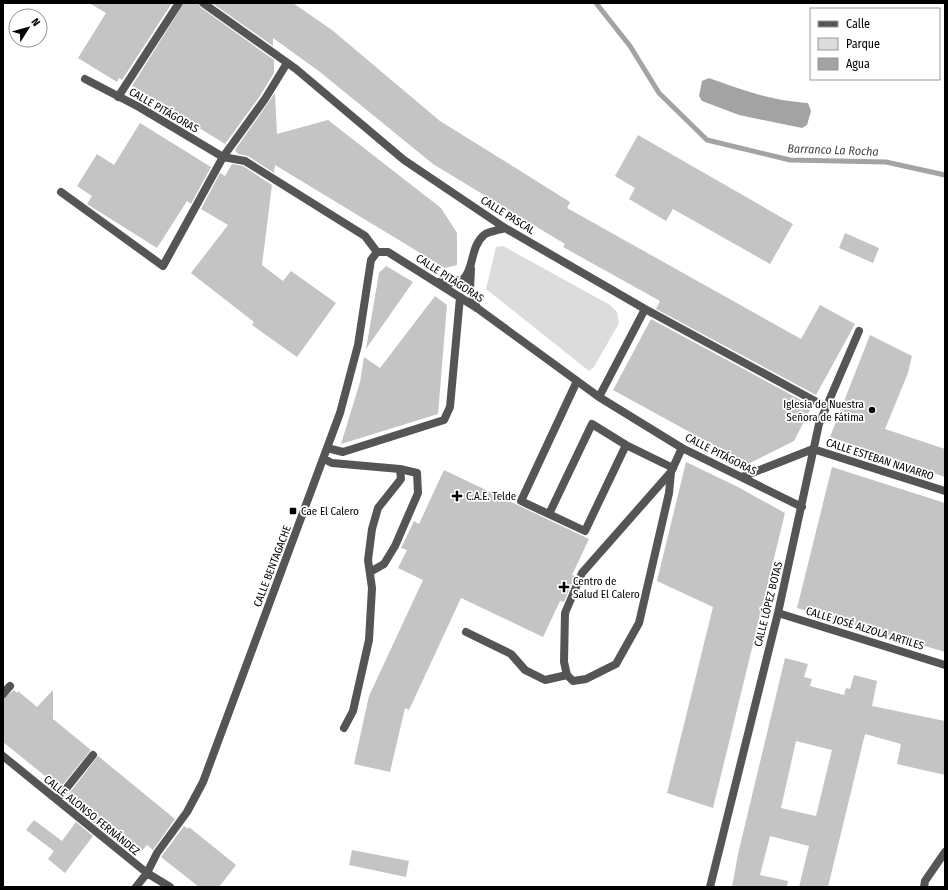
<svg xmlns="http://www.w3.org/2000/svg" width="948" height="890" font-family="'Fira Sans Condensed',sans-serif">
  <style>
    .green { fill: #dcdcdc }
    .water { fill: #a3a3a3 }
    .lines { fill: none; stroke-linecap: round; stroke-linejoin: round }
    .stream { stroke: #a3a3a3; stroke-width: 5 }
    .building { fill: #c4c4c4; fill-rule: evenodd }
    .lane { stroke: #555; stroke-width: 8 }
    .street { stroke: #555; stroke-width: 8 }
    .poi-dot { fill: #000; stroke: #fff; stroke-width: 1.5 }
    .labels { text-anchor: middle; stroke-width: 3.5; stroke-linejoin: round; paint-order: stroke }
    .street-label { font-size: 11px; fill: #000; stroke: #fff }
    .poi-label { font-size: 11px; fill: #000; stroke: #fff; text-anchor: start }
    .water-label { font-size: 12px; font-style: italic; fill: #444; stroke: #fff }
  </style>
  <rect width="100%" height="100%" fill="#fff"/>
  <path class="green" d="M503,246L610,305L617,312L619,323L594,367L589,371L486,289L496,247Z"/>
  <path class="water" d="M709,78C745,91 770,100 808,103L811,111L807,125L802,128L739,115L702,101L699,96L702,81Z"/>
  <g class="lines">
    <path class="stream" d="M596,3L630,46L659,93L707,140L790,160L886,162L945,175"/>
  </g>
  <path class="building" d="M89,3H172L122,80L119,78L117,82L78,58L106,13Z
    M184,3H198L200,7L274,60V73L260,96L225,144L132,86Z
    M212,3H293L332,30L440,121L570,202L567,208L801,339L820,305L855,324L816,395L656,309L660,301L563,247L565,244L433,164L320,72L273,38V46Z
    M275,93L277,134L328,120L441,208L457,233V265L445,268L275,165L274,173L248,156L238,154L235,150Z
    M140,123L211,167L191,204L187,201L157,248L87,204L92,196L77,186L97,154L114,165Z
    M638,135L793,224L770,264L673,209L666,221L629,199L635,188L615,176Z
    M232,164L243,166L272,185L262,265L283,281L291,271L336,303L297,357L252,325L254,322L191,273L228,225L201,209L220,173L225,176Z
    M845,233L879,248L873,263L839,248Z
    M386,266L413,282L366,349L379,273Z
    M435,296L447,305L438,414L341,444L360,382L364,357L380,368Z
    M651,319L810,405L809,407L811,408L794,441L748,464L613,390Z
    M870,335L912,356L908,373L885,429L945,449V477L830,437Z
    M686,462L738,487L785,513L713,808L667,793L713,607L657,581Z
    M832,467L945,503V652L797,608Z
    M444,470L589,539L572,575L575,576L564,602L560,601L543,637L461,598L409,710L405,708L390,772L354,764L369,696L423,580L398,568L407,550L401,548L414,521L419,524Z
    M785,658L808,664L804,677L812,679L810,686L844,695L846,688L850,689L854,675L877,681L872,706L945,721V775L897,764L901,744L865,734L828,887H799L809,846L770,836L760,875L788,881L787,887H732L738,854ZM796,741L832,750L816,816L781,808Z
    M14,690L17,693L18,691L37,707L53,690V719L91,750L60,788L3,742V699Z
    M98,756L175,819L153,850L147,845L140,853L103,823L99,827L83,814L86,809L68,795Z
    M34,820L62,841L76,822L93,836L65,873L48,859L54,851L26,830Z
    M184,826L188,829L189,827L236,865L219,887H199L161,857Z
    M352,850L409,861L406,877L349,865Z"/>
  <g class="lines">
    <path class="lane" d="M577,381L521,501L585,531L626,445
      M324,459L332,463L400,469L401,479L378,508L372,529L368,560L372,588L369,640L353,711L344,728
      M549,514L592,424L626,445L673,468
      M370,572L384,564L395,546L418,493L417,473L400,469
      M466,632L511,654L525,670L545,680L567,675"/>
    <path class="street" d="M203,3L296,69L404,160L505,228L645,309L826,407
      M85,79L139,107L223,157L245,161L365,236L377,252
      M118,97L179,3
      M61,192L163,266L223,157L265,99L287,63
      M377,252H388L477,308L599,397L682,448L802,507
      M471,269L470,289L477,308
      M439,282C481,290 464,252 484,235C489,231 500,230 505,228
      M599,397L645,309
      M327,448L343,452L444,420L450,407L460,297
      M671,472L582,573L565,613L564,662L567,675L573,681L586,679L616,664L639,623L669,493L671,472L682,448
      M742,477L813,449L945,491
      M778,613L945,665
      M3,694L10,686
      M3,756L147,873L170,887
      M57,800L93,755
      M136,887L147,873L157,853L187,812L203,782L340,413L358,345L371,260L377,252
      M710,887L778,613L819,424L859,331
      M924,887L925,881L945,852"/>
  </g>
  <g class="poi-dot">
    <circle cx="872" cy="410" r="4"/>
    <path d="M455 490h4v4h4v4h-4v4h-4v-4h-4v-4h4z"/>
    <rect x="289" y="507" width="8" height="8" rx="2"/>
    <path d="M562 581h4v4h4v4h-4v4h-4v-4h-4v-4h4z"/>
  </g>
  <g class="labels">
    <g class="street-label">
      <text transform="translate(164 110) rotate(30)" y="4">CALLE PITÁGORAS</text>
      <text transform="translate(508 215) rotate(32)" y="4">CALLE PASCAL</text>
      <text transform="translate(450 278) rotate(33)" y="4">CALLE PITÁGORAS</text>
      <text transform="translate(721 454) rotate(27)" y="4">CALLE PITÁGORAS</text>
      <text transform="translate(880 459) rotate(18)" y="4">CALLE ESTEBAN NAVARRO</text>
      <text transform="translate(272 566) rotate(-69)" y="4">CALLE BENTAGACHE</text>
      <text transform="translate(768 604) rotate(-76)" y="4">CALLE LÓPEZ BOTAS</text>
      <text transform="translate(865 628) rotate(17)" y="4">CALLE JOSÉ ALZOLA ARTILES</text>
      <text transform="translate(92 815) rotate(39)" y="4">CALLE ALONSO FERNÁNDEZ</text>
    </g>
    <g class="poi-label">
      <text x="864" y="408" text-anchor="end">Iglesia de Nuestra<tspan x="864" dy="13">Señora de Fátima</tspan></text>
      <text x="466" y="500">C.A.E. Telde</text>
      <text x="301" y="515">Cae El Calero</text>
      <text x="573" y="585">Centro de<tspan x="573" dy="13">Salud El Calero</tspan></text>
    </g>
    <g class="water-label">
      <text transform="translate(833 150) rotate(2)" y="4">Barranco La Rocha</text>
    </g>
  </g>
  <rect width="948" height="890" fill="none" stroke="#000000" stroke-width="8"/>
  <rect x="810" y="8" width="130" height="72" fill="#ffffff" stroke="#999999"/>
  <rect x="818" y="21" width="20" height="6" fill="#555555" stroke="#999999"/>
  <text x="846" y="28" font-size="12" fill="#000000">Calle</text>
  <rect x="818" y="38" width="20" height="12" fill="#dcdcdc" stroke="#999999"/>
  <text x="846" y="48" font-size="12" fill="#000000">Parque</text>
  <rect x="818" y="58" width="20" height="12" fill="#a3a3a3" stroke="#999999"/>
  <text x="846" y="68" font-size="12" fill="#000000">Agua</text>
  <g transform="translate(28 28) rotate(53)"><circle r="19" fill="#ffffff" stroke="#999999"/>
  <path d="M0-3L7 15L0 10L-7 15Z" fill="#000000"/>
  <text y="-6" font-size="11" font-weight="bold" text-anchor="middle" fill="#000000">N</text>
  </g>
</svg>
